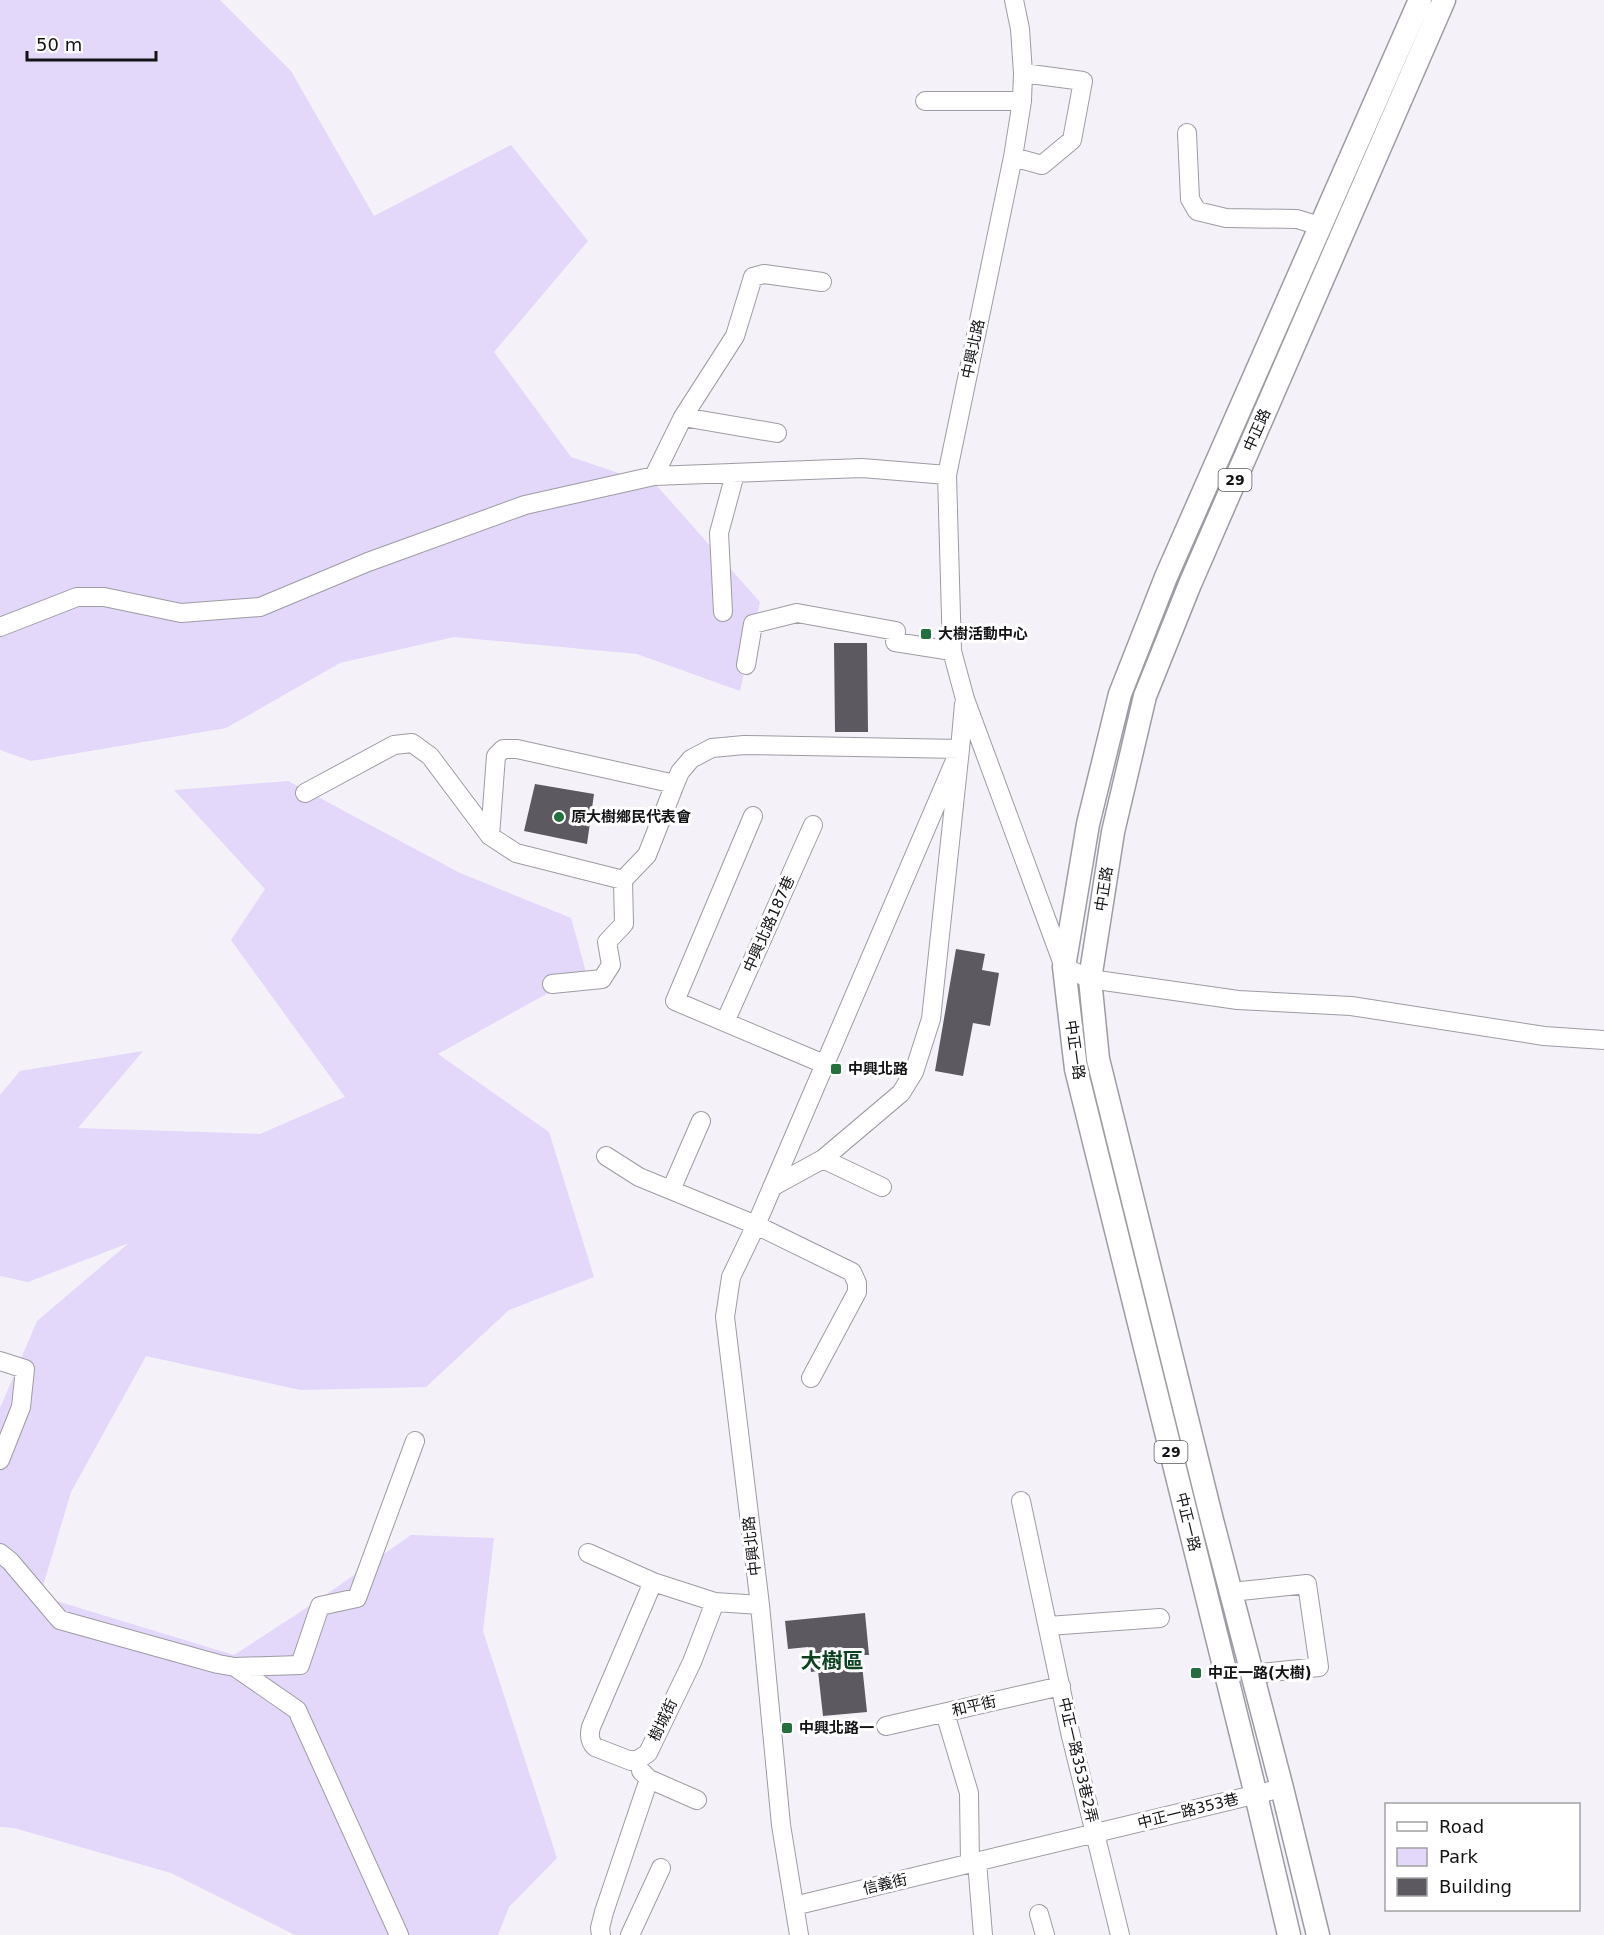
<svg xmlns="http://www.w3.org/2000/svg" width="1604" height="1935" font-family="'DejaVu Sans','Noto Sans TC',sans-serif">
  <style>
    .green { fill: #e3d7fa }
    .building { fill: #5c5a60 }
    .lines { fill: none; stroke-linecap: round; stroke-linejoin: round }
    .minor-casing { stroke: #9e9ba3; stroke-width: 20 }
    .major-casing { stroke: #9e9ba3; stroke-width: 25 }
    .minor { stroke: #fff; stroke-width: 18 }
    .major { stroke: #fff; stroke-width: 22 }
    .poi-dot { fill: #236f3e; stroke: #fff; stroke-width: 2 }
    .labels { text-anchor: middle; stroke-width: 6; stroke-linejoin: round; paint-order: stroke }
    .shield { fill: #fff; stroke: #5a5a5c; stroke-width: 1.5 }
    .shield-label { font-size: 14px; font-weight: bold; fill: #141316 }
    .street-label { font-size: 15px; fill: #141316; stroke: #fff }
    .poi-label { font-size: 15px; font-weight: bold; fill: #141316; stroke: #fff; text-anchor: start }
    .district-label { font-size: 21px; font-weight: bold; fill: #0c4221; stroke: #fff }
  </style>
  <rect width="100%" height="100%" fill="#f4f1f9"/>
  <path class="green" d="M0,0H220L291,71L374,216L511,145L588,241L494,352L571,457L657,486L760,602L740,691L637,654L454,637L340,663L226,728L31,761L0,750Z
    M288,781L460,873L571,918L586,972L438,1054L549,1132L594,1277L509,1310L426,1387L300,1390L146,1356L71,1492L40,1596L234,1655L314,1603L411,1535L494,1538L483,1631L557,1858L509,1907L498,1935H295L171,1873L14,1828L0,1827V1408L37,1321L129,1243L28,1282L0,1276V1095L20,1071L143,1051L78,1128L260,1134L345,1097L231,940L265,889L174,790Z"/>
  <path class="building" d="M834,643H867L868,732H835Z
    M535,784L594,794L587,844L524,831Z
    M956,949L985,954L982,970L999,973L990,1026L973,1023L963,1076L935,1071Z
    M865,1613L869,1655H861L867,1712L823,1716L818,1671L811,1672L808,1647L788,1649L785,1621Z"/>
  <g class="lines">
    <defs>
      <path id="minor" d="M1014,0L1020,29L1023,73L1022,101L1013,157L947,475L952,651L965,699L1064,967L1090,979L1238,1000L1351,1006L1544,1036L1604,1040
        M925,101H1022
        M1187,133L1190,199L1197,211L1226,218L1297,219L1320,226
        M1013,157L1042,165L1072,140L1083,81L1023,73
        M683,417L777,433
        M654,476L683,417L735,336L753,277L764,274L822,282
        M723,612L719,533L735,474
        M0,627L77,597H104L181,613L260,607L368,562L525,505L654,476L862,468L947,475
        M746,665L753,624L797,613L896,631L895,642L952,651
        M305,793L394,745L412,743L430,756L490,836L516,853L623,880L647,855L675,784L680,772L691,759L712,748L744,745L960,749L931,1019L914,1072L901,1093L823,1159L772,1187
        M753,816L675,1001L824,1064
        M490,836L496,756L503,749H517L675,784
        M552,984L602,979L611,965L607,942L624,924L623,880
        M725,1022L813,825
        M606,1156L639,1177L756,1225L852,1272L857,1283V1292L811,1378
        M823,1159L882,1187
        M671,1190L701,1121
        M0,1361L25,1369L21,1407L0,1460
        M1021,1501L1070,1732L1120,1935
        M0,1553L10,1561L60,1620L218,1664L235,1667L297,1710L399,1935
        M588,1553L653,1582L715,1602L760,1605
        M653,1582L591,1727C589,1735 589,1741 595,1747L631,1761L639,1759L648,1753L692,1662L715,1602
        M1231,1592L1307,1584L1319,1667L1252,1674
        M1048,1626L1160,1618
        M235,1667L300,1665L320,1606L357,1598L415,1441
        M945,1713L969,1793L970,1863
        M886,1726L1061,1686
        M641,1771L649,1779L697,1800
        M977,1862L983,1935
        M794,1906L1282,1788
        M1039,1914L1045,1935
        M601,1935L600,1928L604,1912L649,1779
        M630,1935L661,1868
        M799,1935L781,1825L760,1605L725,1317L731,1277L756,1225L960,749L964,704"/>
      <path id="major" d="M1289,1935L1256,1795L1076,1069L1064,967L1088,824L1120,694L1166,577L1420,0
        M1318,1935L1282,1788L1212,1520L1098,1059L1090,979L1113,832L1145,696L1190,584L1444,0"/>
    </defs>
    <use href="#minor" class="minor-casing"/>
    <use href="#major" class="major-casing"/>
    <use href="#minor" class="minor"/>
    <use href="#major" class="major"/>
  </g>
  <g class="poi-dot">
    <rect x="920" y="628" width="12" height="12" rx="3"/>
    <circle cx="559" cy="817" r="6"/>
    <rect x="830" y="1063" width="12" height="12" rx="3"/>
    <rect x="1190" y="1667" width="12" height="12" rx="3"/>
    <rect x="781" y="1722" width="12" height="12" rx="3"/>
  </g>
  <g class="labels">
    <g class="shield">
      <rect x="1218.5" y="469" width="33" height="22" rx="4.5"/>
      <rect x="1154.5" y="1441" width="33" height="22" rx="4.5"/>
    </g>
    <g class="shield-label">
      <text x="1235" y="485">29</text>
      <text x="1171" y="1457">29</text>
    </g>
    <g class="street-label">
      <text transform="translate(973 349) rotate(-78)" y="5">中興北路</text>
      <text transform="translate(1257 430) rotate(-66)" y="5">中正路</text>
      <text transform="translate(1104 889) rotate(-81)" y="5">中正路</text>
      <text transform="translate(769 924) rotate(-66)" y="5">中興北路187巷</text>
      <text transform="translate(1075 1050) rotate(82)" y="5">中正一路</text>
      <text transform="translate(1188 1522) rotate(76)" y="5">中正一路</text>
      <text transform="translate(752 1546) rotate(-97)" y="5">中興北路</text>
      <text transform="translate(974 1706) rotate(-13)" y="5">和平街</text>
      <text transform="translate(663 1720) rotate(-64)" y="5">樹城街</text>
      <text transform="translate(1078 1760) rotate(77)" y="5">中正一路353巷2弄</text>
      <text transform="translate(1188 1811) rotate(-14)" y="5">中正一路353巷</text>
      <text transform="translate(885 1884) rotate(-13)" y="5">信義街</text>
    </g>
    <g class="poi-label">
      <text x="938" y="639">大樹活動中心</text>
      <text x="571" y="822">原大樹鄉民代表會</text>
      <text x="848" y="1074">中興北路</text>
      <text x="1208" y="1678">中正一路(大樹)</text>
      <text x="799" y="1733">中興北路一</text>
    </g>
    <g class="district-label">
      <text x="832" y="1668">大樹區</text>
    </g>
  </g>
  <rect x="1385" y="1803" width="195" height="108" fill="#ffffff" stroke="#a1a1a2" stroke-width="1.5"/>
  <rect x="1397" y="1822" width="30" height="9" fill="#ffffff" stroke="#a1a1a2" stroke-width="1.5"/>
  <text x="1439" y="1833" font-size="18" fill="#141316">Road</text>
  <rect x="1397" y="1848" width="30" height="18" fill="#e3d7fa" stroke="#a1a1a2" stroke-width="1.5"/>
  <text x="1439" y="1863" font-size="18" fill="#141316">Park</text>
  <rect x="1397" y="1878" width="30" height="18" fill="#5c5a60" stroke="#a1a1a2" stroke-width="1.5"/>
  <text x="1439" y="1893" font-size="18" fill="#141316">Building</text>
  <path d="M27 51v9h129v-9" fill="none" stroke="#141316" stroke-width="3"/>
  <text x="36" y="51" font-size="18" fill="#141316" stroke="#ffffff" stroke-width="4.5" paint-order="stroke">50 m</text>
</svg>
